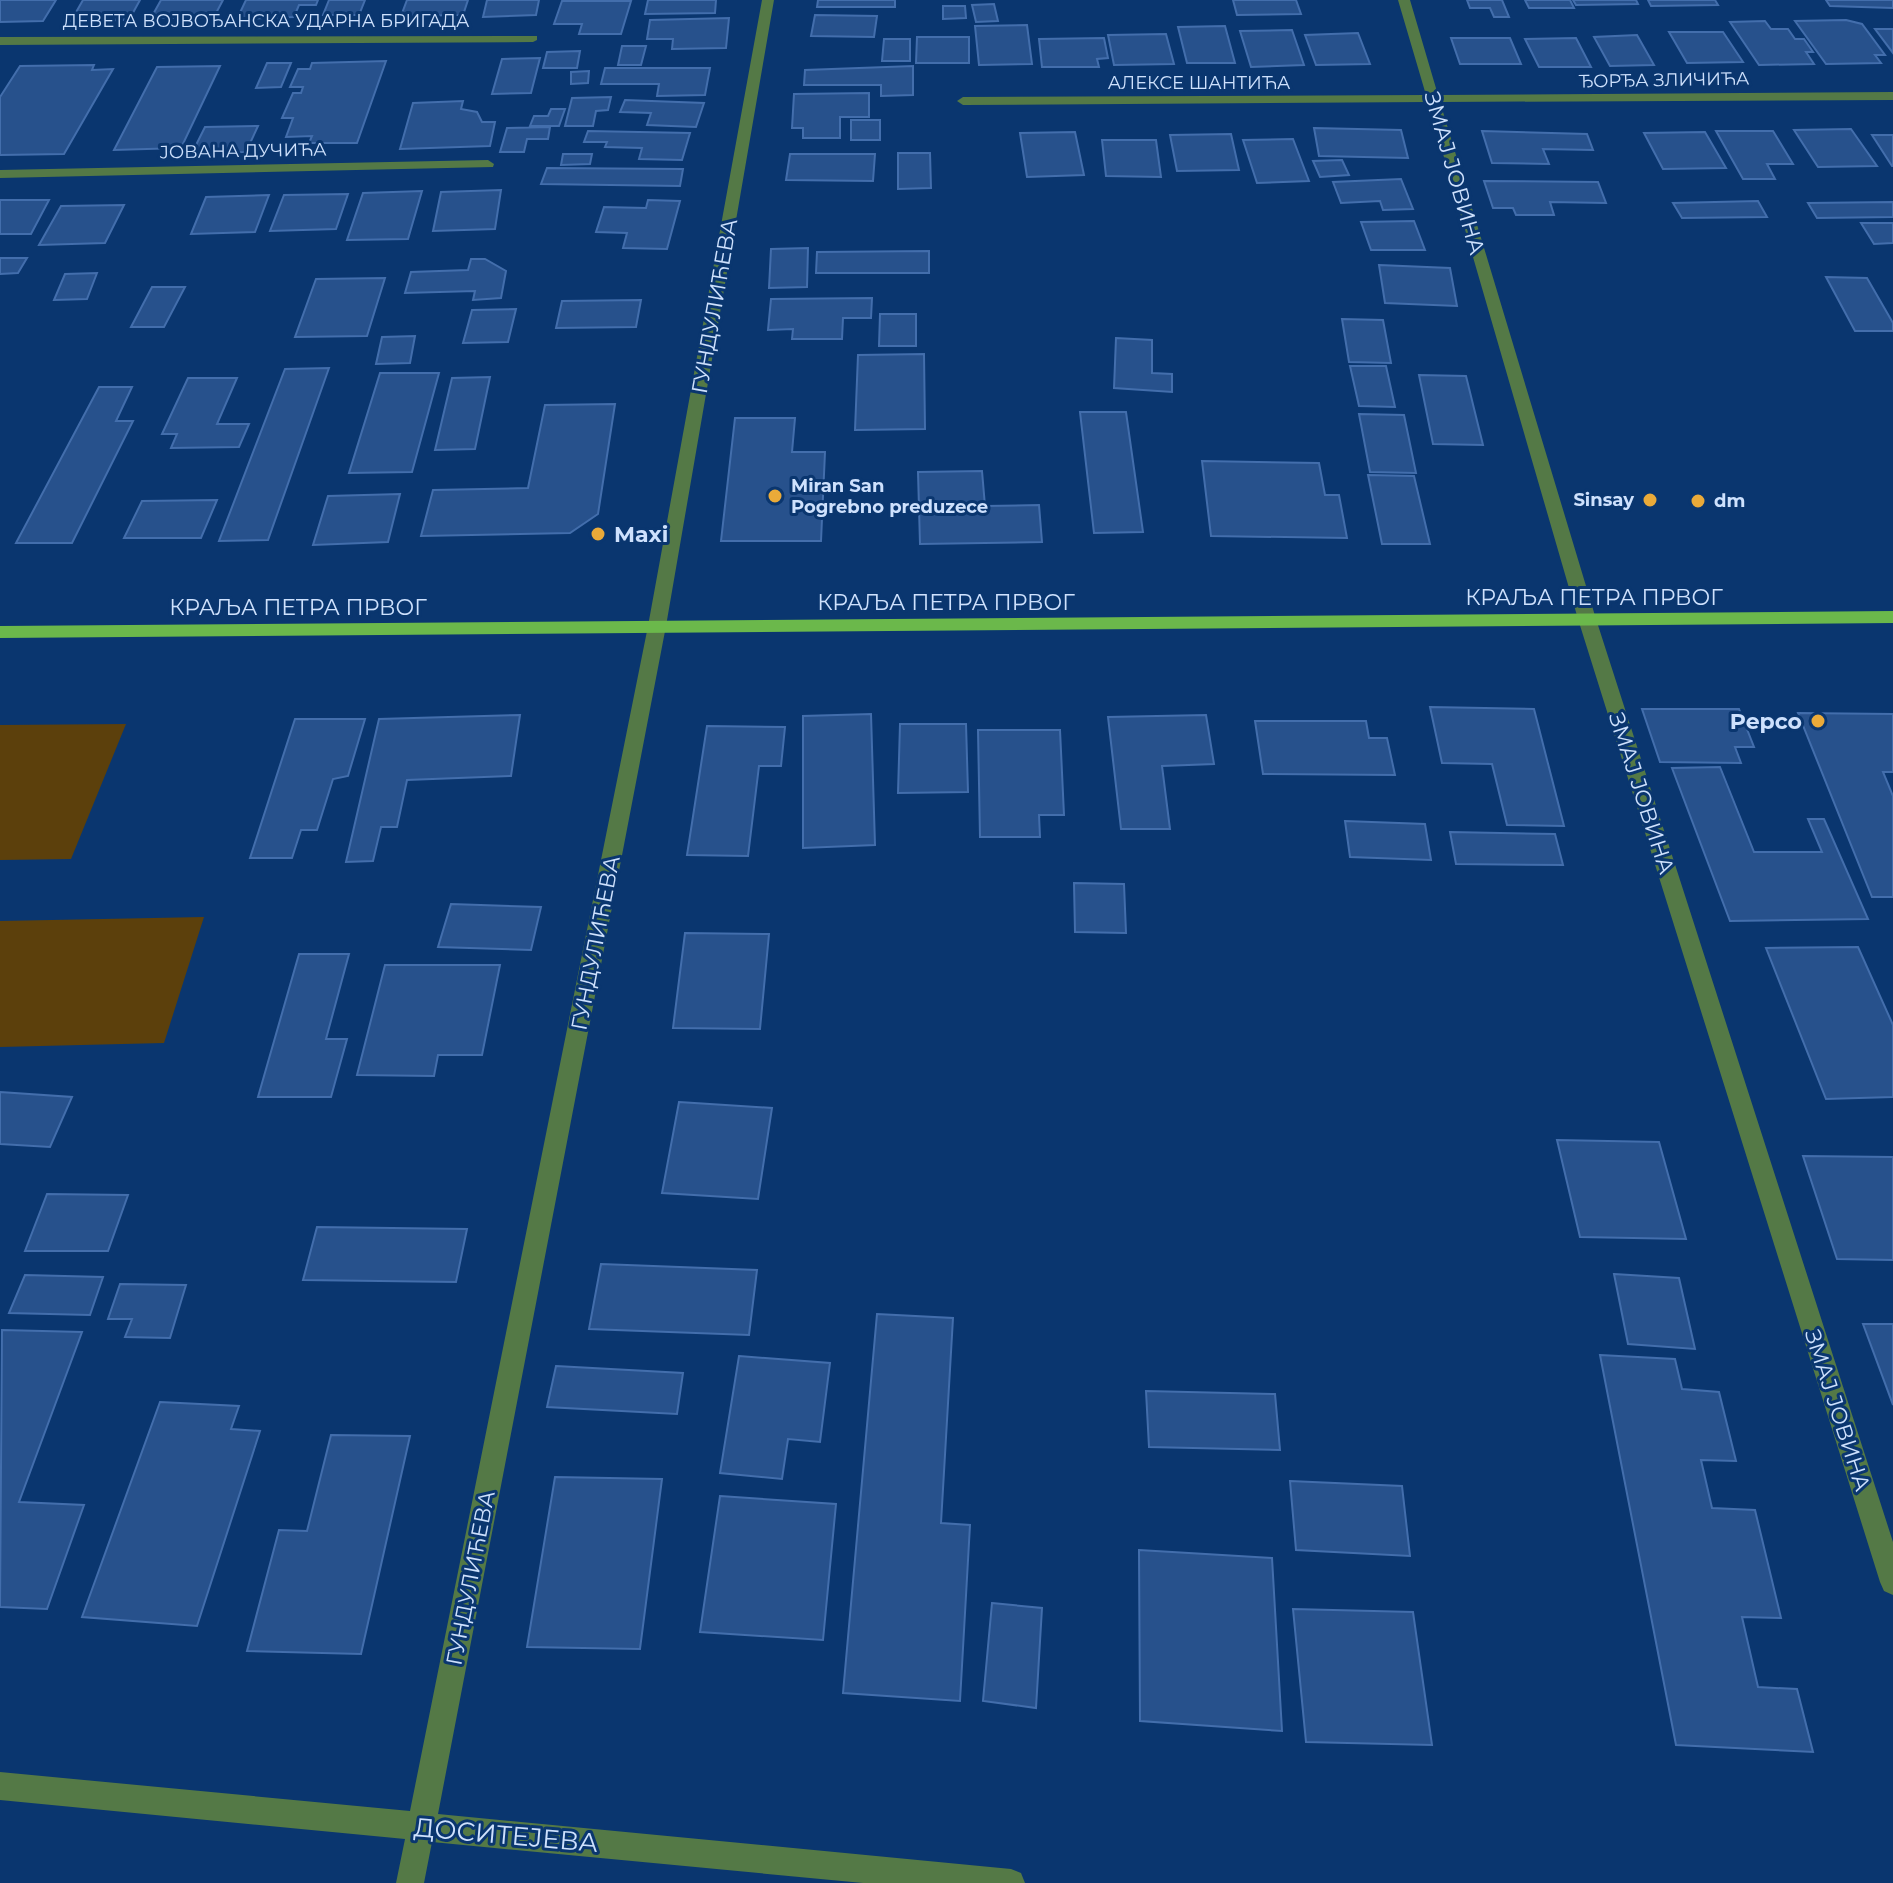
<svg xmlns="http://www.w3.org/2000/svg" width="1893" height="1883" font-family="Montserrat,sans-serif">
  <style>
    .green { fill: #5c400c }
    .building { fill: #27518c; stroke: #436eac; stroke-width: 2 }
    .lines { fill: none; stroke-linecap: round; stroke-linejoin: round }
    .minor { fill: #547946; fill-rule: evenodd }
    .major { fill: #6bb84b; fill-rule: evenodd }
    .poi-dot { fill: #eaaa39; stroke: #0a366f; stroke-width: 3 }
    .labels { text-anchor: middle; stroke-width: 6; stroke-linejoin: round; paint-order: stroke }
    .far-street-label { font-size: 18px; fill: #cee1fd; stroke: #0a366f }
    .far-poi-label { font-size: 18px; font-weight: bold; fill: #cee1fd; stroke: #0a366f; text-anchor: start }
    .street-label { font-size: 22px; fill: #cee1fd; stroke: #0a366f }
    .poi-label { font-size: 22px; font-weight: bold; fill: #cee1fd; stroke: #0a366f; text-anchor: start }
    .near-street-label { font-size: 26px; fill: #cee1fd; stroke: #0a366f }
  </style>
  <rect width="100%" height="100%" fill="#0a366f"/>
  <path class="green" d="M126,724L71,859L0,860V725Z
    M204,917L164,1043L0,1047V921Z"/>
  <path class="building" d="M0,0H56L43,21L0,22Z
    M83,0H140L129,20L71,21Z
    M161,0H223L214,17L151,18Z
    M246,0H318L316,5H299L294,17L237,19Z
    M329,0H365L359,15H323Z
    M407,0H468L463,15L401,16Z
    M487,0H539L536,15L483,17Z
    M648,0H716L715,13L645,14Z
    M818,0H895V7H817Z
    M1233,0H1296L1301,14L1237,15Z
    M1467,0H1502L1509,17H1494L1490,8H1470Z
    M1525,0H1570L1574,8H1529Z
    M1573,0H1636L1638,4L1576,5Z
    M1648,0H1715L1718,5L1651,6Z
    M1826,0H1893V8L1830,6Z
    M562,1H631L621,34H579L582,24H554Z
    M994,4L998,21L976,22L972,5Z
    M943,6H965L966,18L943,19Z
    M815,15L877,16L874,37L811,36Z
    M729,18L726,48L672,49L673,39H647L650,20Z
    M1846,20L1862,24L1885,55H1875L1881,63L1826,64L1795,21Z
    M1765,21L1771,29H1788L1795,39H1804L1813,52H1806L1814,64L1759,65L1730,22Z
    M1027,25L1032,64L979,65L975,26Z
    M1225,26L1235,63H1187L1178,27Z
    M1875,29H1893V53Z
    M1292,30L1304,65L1251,67L1240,31Z
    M1669,32H1723L1743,62L1687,63Z
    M1358,33L1370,64L1316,65L1305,35Z
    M1166,34L1174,64L1114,65L1108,35Z
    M1637,35L1654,65L1610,66L1594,37Z
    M917,37H969V63H916Z
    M1104,38L1108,58L1097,59L1099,67H1042L1039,39Z
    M1451,38H1510L1521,64H1460Z
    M1576,38L1591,67H1539L1525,39Z
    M884,39H910V61H882Z
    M622,46H646L641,65H618Z
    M580,51L577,68H543L547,52Z
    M540,58L531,93L492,94L502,59Z
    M386,61L357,143H309L312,136L286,137L293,118H282L293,93H301L303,87H290L298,69H310L312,63Z
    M267,63H291L281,87L256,88Z
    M94,65L92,70L113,69L64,154L0,155V97L20,66Z
    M220,66L181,148L114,150L157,67Z
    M913,66V95L881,96V85H804L805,70Z
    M605,68H710L705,95L657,96L659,84H601Z
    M589,71L588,83L571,84V72Z
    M869,93V117H840V138H803V128H792L794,94Z
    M611,97L608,110L596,111L593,126H565L572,98Z
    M625,100L704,103L696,127L647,125L651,113L620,112Z
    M463,101L461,109L477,112L482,122H495L490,146L400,149L413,103Z
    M551,109H565L559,126H530L534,116H548Z
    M851,120H880V140H851Z
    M258,126L246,152L192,153L205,127Z
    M550,127L548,139H527L524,152H500L507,128Z
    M1314,128L1401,130L1408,158L1319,156Z
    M1851,129L1877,166L1818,167L1794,130Z
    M588,131L690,133L682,160L639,159L642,148L605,147L607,142H584Z
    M1482,131L1587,134L1593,150L1543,149L1549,164L1492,163Z
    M1716,131H1773L1793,164H1767L1775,179H1743Z
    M1075,132L1084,175L1027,177L1020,133Z
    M1705,132L1726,168L1663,169L1644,133Z
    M1231,134L1239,170L1177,171L1170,135Z
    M1872,135H1893V166H1892Z
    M1293,139L1309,181L1257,183L1243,140Z
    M1102,140H1156L1161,177L1106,176Z
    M898,153H930L931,188L898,189Z
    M563,154H592L590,164L561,165Z
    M790,154H875L873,181L786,180Z
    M1342,160L1349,175L1320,177L1313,161Z
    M547,168L683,169L680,186L541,184Z
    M1401,179L1413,209L1383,210L1380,201L1341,203L1333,182Z
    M1484,181L1598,182L1606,203L1550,202L1554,215H1516L1513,208H1493Z
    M501,190L495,229L433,231L441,192Z
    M422,191L408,239L347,240L363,193Z
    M348,194L336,229L270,231L284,195Z
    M269,195L255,232L191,234L206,197Z
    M0,200H49L31,234H0Z
    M648,200L680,201L667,249L623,248L627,233L596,232L604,207L646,208Z
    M1758,201L1767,217L1682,218L1673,203Z
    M1893,202V217L1817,218L1808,203Z
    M124,205L105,243L39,245L61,206Z
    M1414,221L1425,250H1371L1361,222Z
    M1861,223H1893V243L1874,244Z
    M808,248L807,287L769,288L771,249Z
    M929,251V273H816L817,252Z
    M0,258H27L18,273L0,274Z
    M471,259H485L506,271L501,298L473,300L475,291L405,293L411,272L468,270Z
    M1379,265L1450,268L1457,306L1385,303Z
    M97,273L87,299L54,300L65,274Z
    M1826,277L1867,278L1893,323V331H1855Z
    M385,278L367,336L295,337L316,279Z
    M152,287H185L164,327H131Z
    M872,298L871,318H843L842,339H792L793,329L768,330L771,299Z
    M641,300L636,327L556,328L562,301Z
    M516,309L508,342L463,343L472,310Z
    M880,314H916V346H879Z
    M1342,319L1383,320L1391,363L1349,362Z
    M415,336L410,363L376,364L382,337Z
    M1116,338L1152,340V373L1172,374V392L1114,388Z
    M924,354L925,429L855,430L858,355Z
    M1350,366H1386L1395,407L1359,406Z
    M329,368L268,540L219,541L285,369Z
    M380,373H439L412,472L349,473Z
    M1419,375L1466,376L1483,445L1433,444Z
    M490,377L475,449L435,450L452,378Z
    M188,378H237L217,424H249L239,447L171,448L177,434H162Z
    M99,387H132L116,421H133L72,543H16Z
    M615,404L598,514L570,533L421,536L433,490L528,488L545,405Z
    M1080,412H1126L1143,532L1094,533Z
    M1359,414L1404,415L1416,473L1370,472Z
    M735,418H795L792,452H825L821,541H721Z
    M1202,461L1319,463L1325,495H1339L1347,538L1211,536Z
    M982,471L985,506L1039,505L1042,542L920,544L918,472Z
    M1368,475L1414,476L1430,544H1382Z
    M400,494L388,542L313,545L328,496Z
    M217,500L201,538H124L142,501Z
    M1430,707L1534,709L1564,826L1507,825L1492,764L1442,763Z
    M1642,709H1739L1754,747H1735L1741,763L1660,762Z
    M1798,713L1893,714V772H1883L1893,796V897H1872Z
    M871,714L875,845L803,848V716Z
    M520,715L511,776L407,780L397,827H381L373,861L346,862L379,719Z
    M1206,715L1214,764L1162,766L1170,829H1121L1108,717Z
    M295,719H365L348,776L333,779L317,830H301L292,858H250Z
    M1255,721H1366L1369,738H1387L1395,775L1263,774Z
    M900,724H966L968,792L898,793Z
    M707,726L785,727L781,766H759L748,856L687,855Z
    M978,730H1060L1064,815H1039L1040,837H980Z
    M1720,767L1754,852H1822L1808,819H1824L1868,919L1730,921L1672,768Z
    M1345,821L1425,824L1431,860L1350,857Z
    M1450,832L1555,834L1563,865L1456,864Z
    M1074,883L1124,884L1126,933L1075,932Z
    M451,904L541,907L531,950L438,947Z
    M685,933L769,934L760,1029L673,1028Z
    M1858,947L1893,1025V1097L1826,1099L1766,948Z
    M299,954H349L326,1039H347L331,1097H258Z
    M385,965H500L482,1055H438L434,1076L357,1075Z
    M0,1092L72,1097L50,1147L0,1144Z
    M679,1102L772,1108L758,1199L662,1193Z
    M1557,1140L1659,1142L1686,1239L1580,1237Z
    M1803,1156L1893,1157V1260L1837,1259Z
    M47,1194L128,1195L108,1251H25Z
    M317,1227L467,1229L456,1282L303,1280Z
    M601,1264L757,1270L749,1335L589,1329Z
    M1614,1274L1679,1278L1695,1349L1628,1344Z
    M25,1275L103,1277L90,1315L9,1313Z
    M120,1284L186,1285L170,1338L125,1337L132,1319H108Z
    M877,1314L953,1318L941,1523L970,1525L960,1701L843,1693Z
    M1863,1324H1893V1405Z
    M2,1330L82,1332L19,1502L84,1505L47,1609L0,1607Z
    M1600,1355L1675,1359L1682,1389L1719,1392L1736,1461L1701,1460L1712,1508L1755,1510L1781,1618L1742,1617L1758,1687L1797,1689L1813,1752L1676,1745Z
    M739,1356L830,1363L820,1442L788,1439L782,1479L720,1473Z
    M556,1366L683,1373L677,1414L547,1407Z
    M1146,1391L1275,1394L1280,1450L1149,1447Z
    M160,1402L239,1406L231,1429L260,1431L197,1626L82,1617Z
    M331,1435L410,1436L361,1654L247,1651L279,1530L307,1531Z
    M555,1477L662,1479L640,1649L527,1647Z
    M1290,1481L1402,1486L1410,1556L1296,1550Z
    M720,1496L836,1504L823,1640L700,1632Z
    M1139,1550L1272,1558L1282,1731L1140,1721Z
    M992,1603L1042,1608L1036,1708L983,1701Z
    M1293,1609L1413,1612L1432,1745L1306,1742Z"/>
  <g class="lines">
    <path class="minor" d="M762,0H774L666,626L438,1814L1011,1869L1021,1873L1025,1883H863L432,1842L424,1883H396L405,1839L0,1800V1772L410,1811L648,626Z
      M1398,0H1410L1438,95L1893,92V100L1440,102L1596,619L1893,1542V1595L1884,1591L1880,1582L1578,619L1428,102L963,105L957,101L963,97L1426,95Z
      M537,36V40L533,42L0,45V37Z
      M488,160L494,164L493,167L0,178V170Z"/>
    <path class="major" d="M1893,611V623L0,638V626Z"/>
  </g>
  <g class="poi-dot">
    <circle cx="775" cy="496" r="8"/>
    <circle cx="1650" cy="500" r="8"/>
    <circle cx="1698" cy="501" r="8"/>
    <circle cx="598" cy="534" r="8"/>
    <circle cx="1818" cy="721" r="8"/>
  </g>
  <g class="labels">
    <g class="far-street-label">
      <text x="266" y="27">ДЕВЕТА ВОЈВОЂАНСКА УДАРНА БРИГАДА</text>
      <text transform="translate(1664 80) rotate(-1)" y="6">ЂОРЂА ЗЛИЧИЋА</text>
      <text x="1199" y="89">АЛЕКСЕ ШАНТИЋА</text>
      <text transform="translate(243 151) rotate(-1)" y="6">ЈОВАНА ДУЧИЋА</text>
    </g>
    <g class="far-poi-label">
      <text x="791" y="492">Miran San<tspan x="791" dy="21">Pogrebno preduzece</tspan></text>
      <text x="1634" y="506" text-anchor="end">Sinsay</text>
      <text x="1714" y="507">dm</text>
    </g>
    <g class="street-label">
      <text transform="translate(1455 173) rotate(74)" y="8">ЗМАЈ ЈОВИНА</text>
      <text transform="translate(714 306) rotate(-80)" y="8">ГУНДУЛИЋЕВА</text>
      <text x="1594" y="605">КРАЉА ПЕТРА ПРВОГ</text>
      <text x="946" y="610">КРАЉА ПЕТРА ПРВОГ</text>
      <text x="298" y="615">КРАЉА ПЕТРА ПРВОГ</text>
      <text transform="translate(1642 793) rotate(72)" y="8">ЗМАЈ ЈОВИНА</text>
      <text transform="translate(595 943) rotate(-79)" y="8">ГУНДУЛИЋЕВА</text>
      <text transform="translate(1838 1410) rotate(72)" y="8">ЗМАЈ ЈОВИНА</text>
      <text transform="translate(470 1578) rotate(-79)" y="8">ГУНДУЛИЋЕВА</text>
    </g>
    <g class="poi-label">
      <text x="614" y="542">Maxi</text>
      <text x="1802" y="729" text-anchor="end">Pepco</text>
    </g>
    <g class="near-street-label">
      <text transform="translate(506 1835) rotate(5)" y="9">ДОСИТЕЈЕВА</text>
    </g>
  </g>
</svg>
